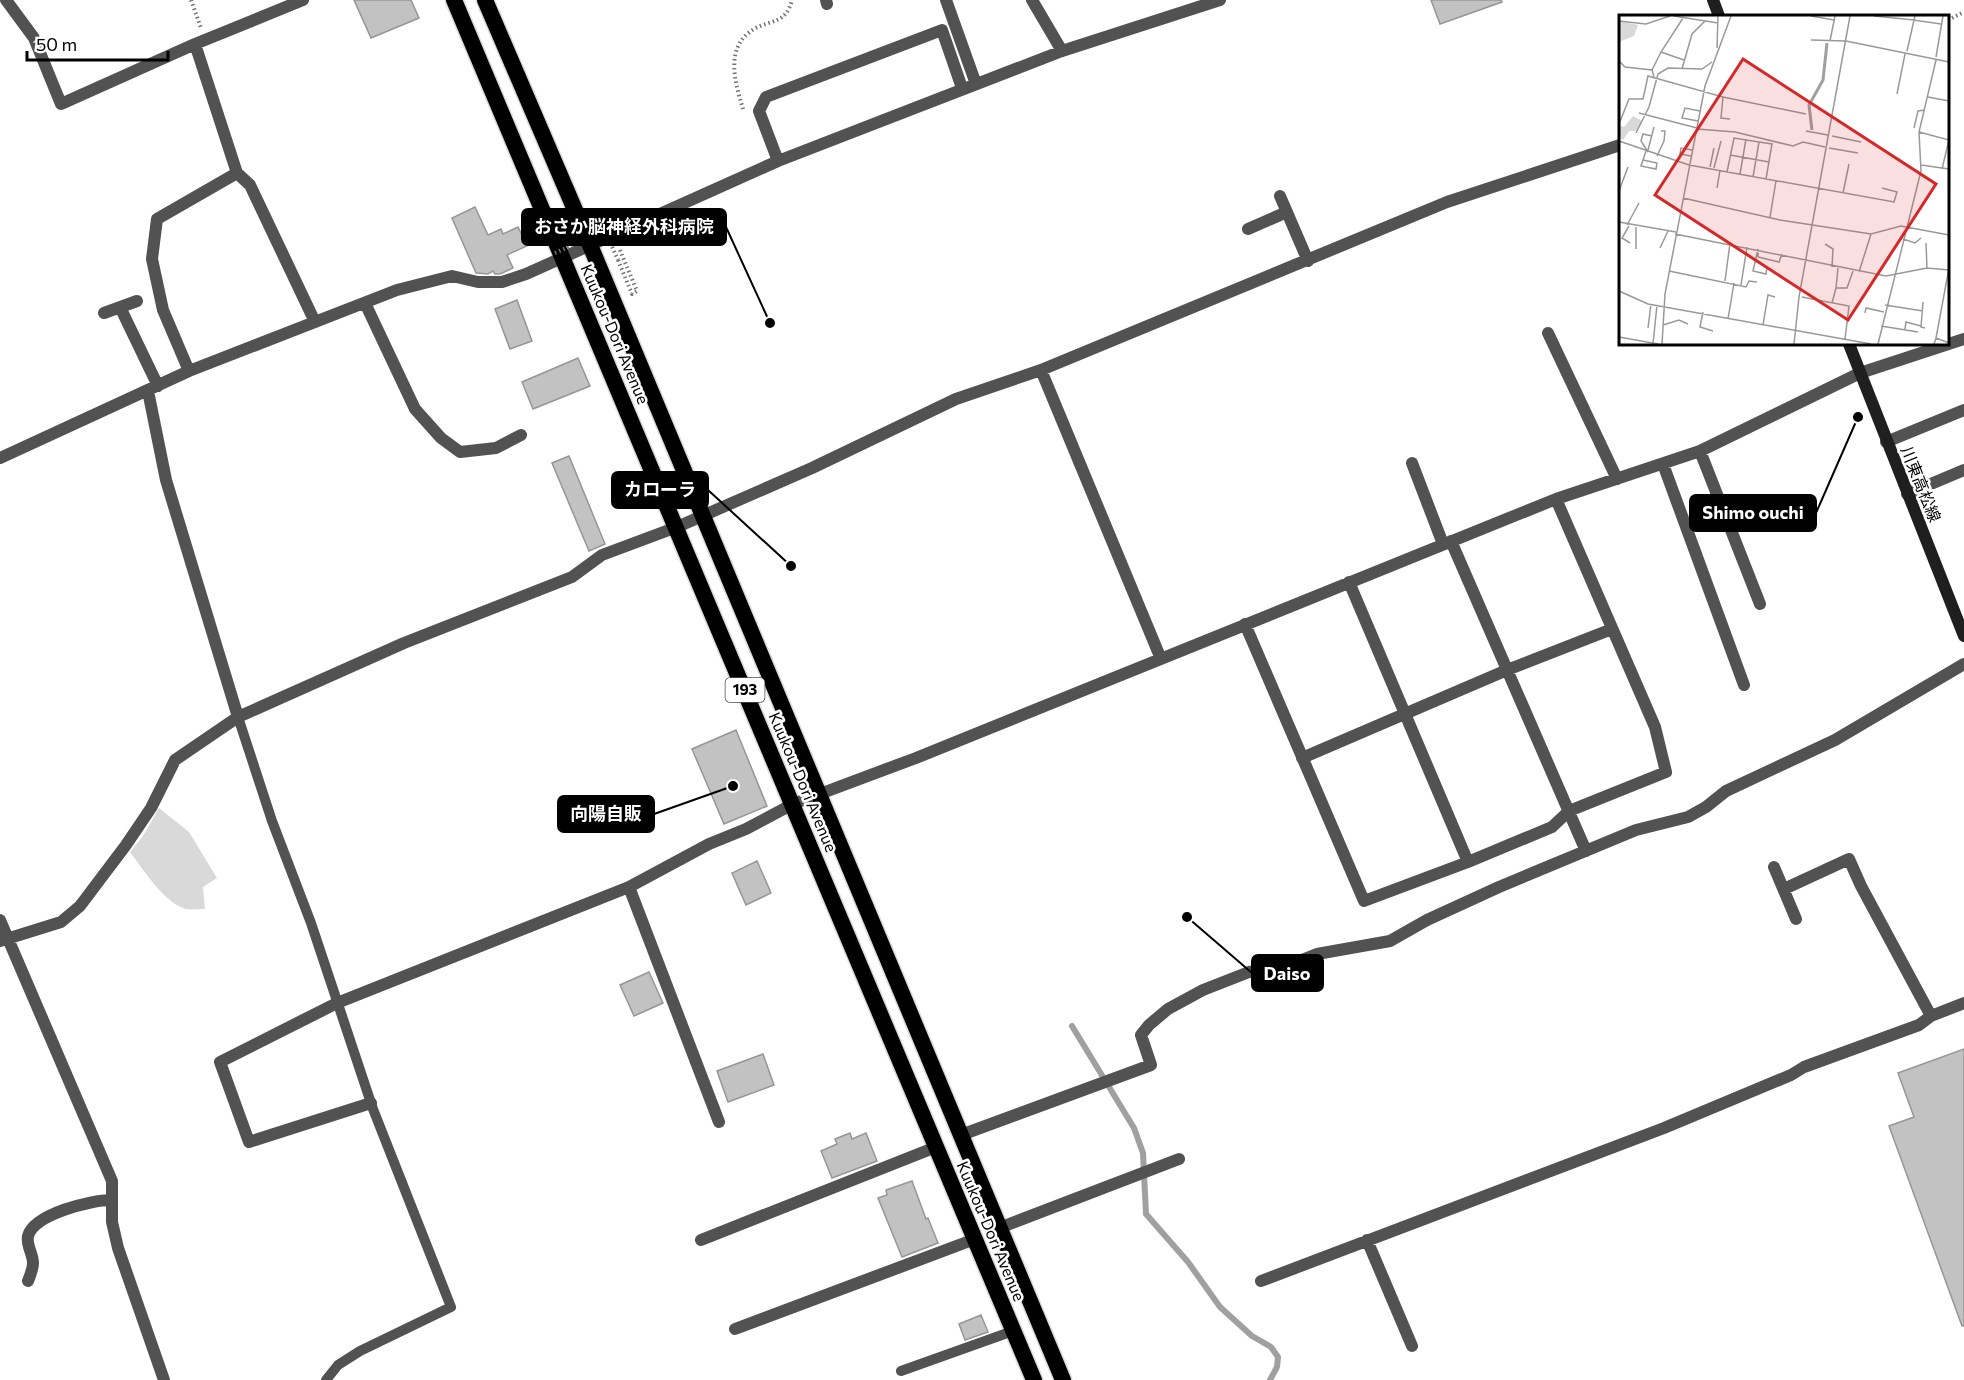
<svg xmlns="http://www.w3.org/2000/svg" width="1964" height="1380" font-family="Commissioner,'Noto Sans JP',sans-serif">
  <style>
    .green { fill: #d9d9d9 }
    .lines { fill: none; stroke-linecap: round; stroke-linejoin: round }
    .stream { stroke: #a0a0a0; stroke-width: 6 }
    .building { fill: #c2c2c2; stroke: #969696; stroke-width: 1.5 }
    .trunk-casing { stroke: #dbdbdb; stroke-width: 19 }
    .path { stroke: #747474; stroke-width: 4; stroke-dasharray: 1.5 3; stroke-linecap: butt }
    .service { stroke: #525252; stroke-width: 10 }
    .minor { stroke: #525252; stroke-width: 12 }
    .secondary { stroke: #1f1f1f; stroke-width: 12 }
    .trunk { stroke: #000; stroke-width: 16 }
    .path-bridge { stroke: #747474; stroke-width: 4; stroke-dasharray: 1.5 3; stroke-linecap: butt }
    .labels { text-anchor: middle; stroke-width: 5; stroke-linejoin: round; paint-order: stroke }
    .shield { fill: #fff; stroke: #4c4c4c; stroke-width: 1.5 }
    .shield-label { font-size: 15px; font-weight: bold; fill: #000 }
    .street-label { font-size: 16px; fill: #000; stroke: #fff }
    .inset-river { fill: none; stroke: #a0a0a0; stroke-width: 3 }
    .inset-road { fill: none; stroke: #999; stroke-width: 1.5 }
    .view { fill: #d62828; fill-opacity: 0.15; stroke: #d62828; stroke-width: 3 }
    .inset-edge { fill: none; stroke: #000; stroke-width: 3 }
    .leader { fill: none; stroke: #000; stroke-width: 2 }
    .callout-dot { fill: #000; stroke: #fff; stroke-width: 2 }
    .callout { fill: #000; stroke: #000; stroke-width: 2 }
    .callout-label { font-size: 18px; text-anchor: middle; font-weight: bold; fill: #fff }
  </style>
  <rect width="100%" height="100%" fill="#fff"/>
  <path class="green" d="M159,808L189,832L217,878L203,887L205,909C199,909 191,910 186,909C164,903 143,869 130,852L143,836Z"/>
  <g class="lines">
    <path class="stream" d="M1072,1026L1134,1128L1143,1153L1146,1214L1188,1262L1220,1307L1252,1336L1271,1347L1278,1357L1277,1367L1270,1380"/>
  </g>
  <path class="building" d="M354,0H411L419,18L371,38Z
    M1431,0H1501L1502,2L1440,24Z
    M475,207L488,235L501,229L503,234L518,227L527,246L507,255L513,268L500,274H495L493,271L488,274L476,273L452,218Z
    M517,300L532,341L510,349L495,309Z
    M578,358L590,386L533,409L522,382Z
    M569,456L605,544L589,551L552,463Z
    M736,730L767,806L724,824L692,749Z
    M757,861L771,893L746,905L732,873Z
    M649,972L663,1003L634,1016L620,985Z
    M1964,1049V1326H1962L1889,1126L1914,1117L1898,1073Z
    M763,1054L774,1085L728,1102L717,1071Z
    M850,1133L852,1139L866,1133L877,1161L832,1178L821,1151L837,1144L835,1139Z
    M912,1181L926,1219L928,1218L938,1243L902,1257L878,1198L887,1195L886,1190Z
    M981,1315L988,1332L965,1340L959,1324Z"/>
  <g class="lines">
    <defs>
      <path id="trunk" d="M454,0L1034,1380
        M485,0L590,245L1063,1380"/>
    </defs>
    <use href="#trunk" class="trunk-casing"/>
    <path class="path" d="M191,0L201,28
      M1948,20L1964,12
      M743,109C735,82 724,47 754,29C772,19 786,24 792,0
      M618,260L632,294L637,291L619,248"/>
    <path class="service" d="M238,717L272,821L311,923L373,1109L451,1307L360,1351L338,1365L326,1380
      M901,1371L1013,1331"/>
    <path class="minor" d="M6,0L34,38L61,104L195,44L303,0
      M826,0L827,4
      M946,0L976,84
      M1032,0L1062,51
      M778,161L759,111L766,97L942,30L962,88
      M237,173L250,185L315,322
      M1280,196L1308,261
      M1248,229L1287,212
      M365,303L415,409L441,438L460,452L496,448L521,435
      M120,307L158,386
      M104,313L137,301
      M1548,333L1617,479
      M1041,370L1161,659
      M189,371L163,310L152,259L157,219L237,173L195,44
      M148,391L166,480L238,717
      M1886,442L1964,410
      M1700,451L1760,604
      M0,458L189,371L397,290L452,276L478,282H502L526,274L778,161L1062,51L1220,0
      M1412,463L1443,544
      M1663,464L1744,685
      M1907,494L1964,470
      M1451,541L1586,851
      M1349,582L1468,862
      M1245,624L1364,901L1468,862L1552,827L1569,811L1666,772L1655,727L1556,499
      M1302,758L1507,670L1612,629
      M1774,867L1796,919
      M629,887L719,1122
      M1784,889L1849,859L1861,886L1931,1016L1964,1003
      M0,920L112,1181V1222L118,1248L164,1380
      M0,941L61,922L80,906L126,845L151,808L175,760L238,717L404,643L572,577L602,555L677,527L812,468L956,399L1041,370L1447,202L1620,145
      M371,1103L249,1142L220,1062L337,1003L629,887L709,844L746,829L793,804L916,758L1556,499L1700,451L1860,373L1964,339
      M961,1135L1151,1065L1141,1035L1149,1025L1168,1009L1203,990L1249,972L1286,966L1317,954L1390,941L1427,920L1499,887L1636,830L1688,817L1706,807L1726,791L1835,740L1964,664
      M999,1228L1179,1159
      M701,1240L936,1147
      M1367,1240L1412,1346
      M28,1281C30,1276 33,1269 33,1263C33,1254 26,1245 28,1236C34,1214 91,1200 111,1200
      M1261,1281L1664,1128L1791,1075L1804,1067L1919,1025L1931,1016
      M735,1329L975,1239"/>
    <path class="secondary" d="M1713,0L1719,16
      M1849,344L1964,636"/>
    <use href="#trunk" class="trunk"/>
    <path class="path-bridge" d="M555,253L605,231L618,260"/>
  </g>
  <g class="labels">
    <rect class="shield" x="725.5" y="678" width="39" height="24" rx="4.5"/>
    <g class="shield-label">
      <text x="745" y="695">193</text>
    </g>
    <g class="street-label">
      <text transform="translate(615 334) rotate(67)" y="6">Kuukou-Dori Avenue</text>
      <text transform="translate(1921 484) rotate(68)" y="6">川東高松線</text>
      <text transform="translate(803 782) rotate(67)" y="6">Kuukou-Dori Avenue</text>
      <text transform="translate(991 1231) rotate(67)" y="6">Kuukou-Dori Avenue</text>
    </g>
  </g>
  <g transform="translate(1619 15)">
    <rect width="330" height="330" fill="#fff"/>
    <path d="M0,6L19,10L15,21L0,27ZM14,101L23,106L18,116H10L4,125L0,123V110L5,112Z" fill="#d9d9d9"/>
    <path class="inset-river" d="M193,115L190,90L204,65L208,28"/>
    <path class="inset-road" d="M55,1L99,8M192,1L215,5M255,1L295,5L296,1M64,3L42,37L65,45M0,6L27,9L51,1M192,25L226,26M211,26L216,1M227,26L330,47M98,33L99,1M288,36L295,5L322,9M317,42L324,1M0,46L6,52L33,55L35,62M63,54L73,19L86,6M33,55L42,37M278,79L286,39M104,82L187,99M309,82L330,86M20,98L78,113M79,106L63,103L66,93L81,96M0,109L10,84H24L29,61L104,82L102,103L111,104M295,113L299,96L306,95M78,114L116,117L174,131L184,127L206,132M187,116L209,120M300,117L330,125L323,154M17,118L30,92L39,59L49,53L83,54L93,47M213,121L242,127M0,126L70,150L275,187L278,177L263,173M210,133L239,138M29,135L35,112M29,137L22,126L24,119L33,121M111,140L150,147M38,141L45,126L46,116H42M72,141L61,139L62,133L73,135M24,145L38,148L37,154L22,151L27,136M302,150L330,154M91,152L95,133M95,153L102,126M108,157L115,123L140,127L153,129L147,164M121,159L127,124M134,162L140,127M98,173L101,155M0,176L9,152M224,178L230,149M64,183L161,205L252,219L282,211L330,220M151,202L157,166M0,207L57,217M8,210L20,188M10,211L3,223L11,228M56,219L267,261L308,253L330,255M284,224L296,228L302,223M307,228L308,253M206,229L214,234L213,252M41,233L49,216M17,234V212M139,234L134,256L147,259L148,252M139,238V242L160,247L163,239M50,256L127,272L130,266L138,267M240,257L252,219M106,266L111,228M122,270L128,232M217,273L219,253M0,276L29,289L252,329M183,282L230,291L226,324M304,287L302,312L306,313M213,288L217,273H228L234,256M266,290L304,296M84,297L81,312L94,316M246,298L247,293L265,297M109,304L115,268M44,310L60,305L69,309M144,310L149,280L156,282M262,311L299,317M29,313L32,289M286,314L287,307L302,311M0,322L39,329M317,323L330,253M34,329L38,290M43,329L46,279L86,71L112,1M175,329L180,282L231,1M259,329L302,156L300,117L317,45M315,329L317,323L330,328"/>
    <path class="view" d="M124,44L317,169L229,305L36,180Z"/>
    <rect width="330" height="330" class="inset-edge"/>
  </g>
  <path class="leader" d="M770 323L726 227M791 566L708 490M1858 417L1816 513M733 786L654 814M1187 917L1252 973"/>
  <g class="callout-dot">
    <circle cx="770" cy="323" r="6"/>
    <circle cx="791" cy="566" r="6"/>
    <circle cx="1858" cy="417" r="6"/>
    <circle cx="733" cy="786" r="6"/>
    <circle cx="1187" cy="917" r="6"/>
  </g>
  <g class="callout">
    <rect x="522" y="209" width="204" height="36" rx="6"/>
    <rect x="612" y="472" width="96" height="36" rx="6"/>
    <rect x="1690" y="495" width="126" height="36" rx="6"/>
    <rect x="558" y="796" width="96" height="36" rx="6"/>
    <rect x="1252" y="955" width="71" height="36" rx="6"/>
  </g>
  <g class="callout-label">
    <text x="624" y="233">おさか脳神経外科病院</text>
    <text x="660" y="496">カローラ</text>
    <text x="1753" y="519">Shimo ouchi</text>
    <text x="606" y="820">向陽自販</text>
    <text x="1287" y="980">Daiso</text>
  </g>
  <path d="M27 51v9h141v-9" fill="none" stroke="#000000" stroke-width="3"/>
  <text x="36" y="51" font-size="18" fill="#000000" stroke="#ffffff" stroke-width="4.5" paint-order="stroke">50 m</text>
</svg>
